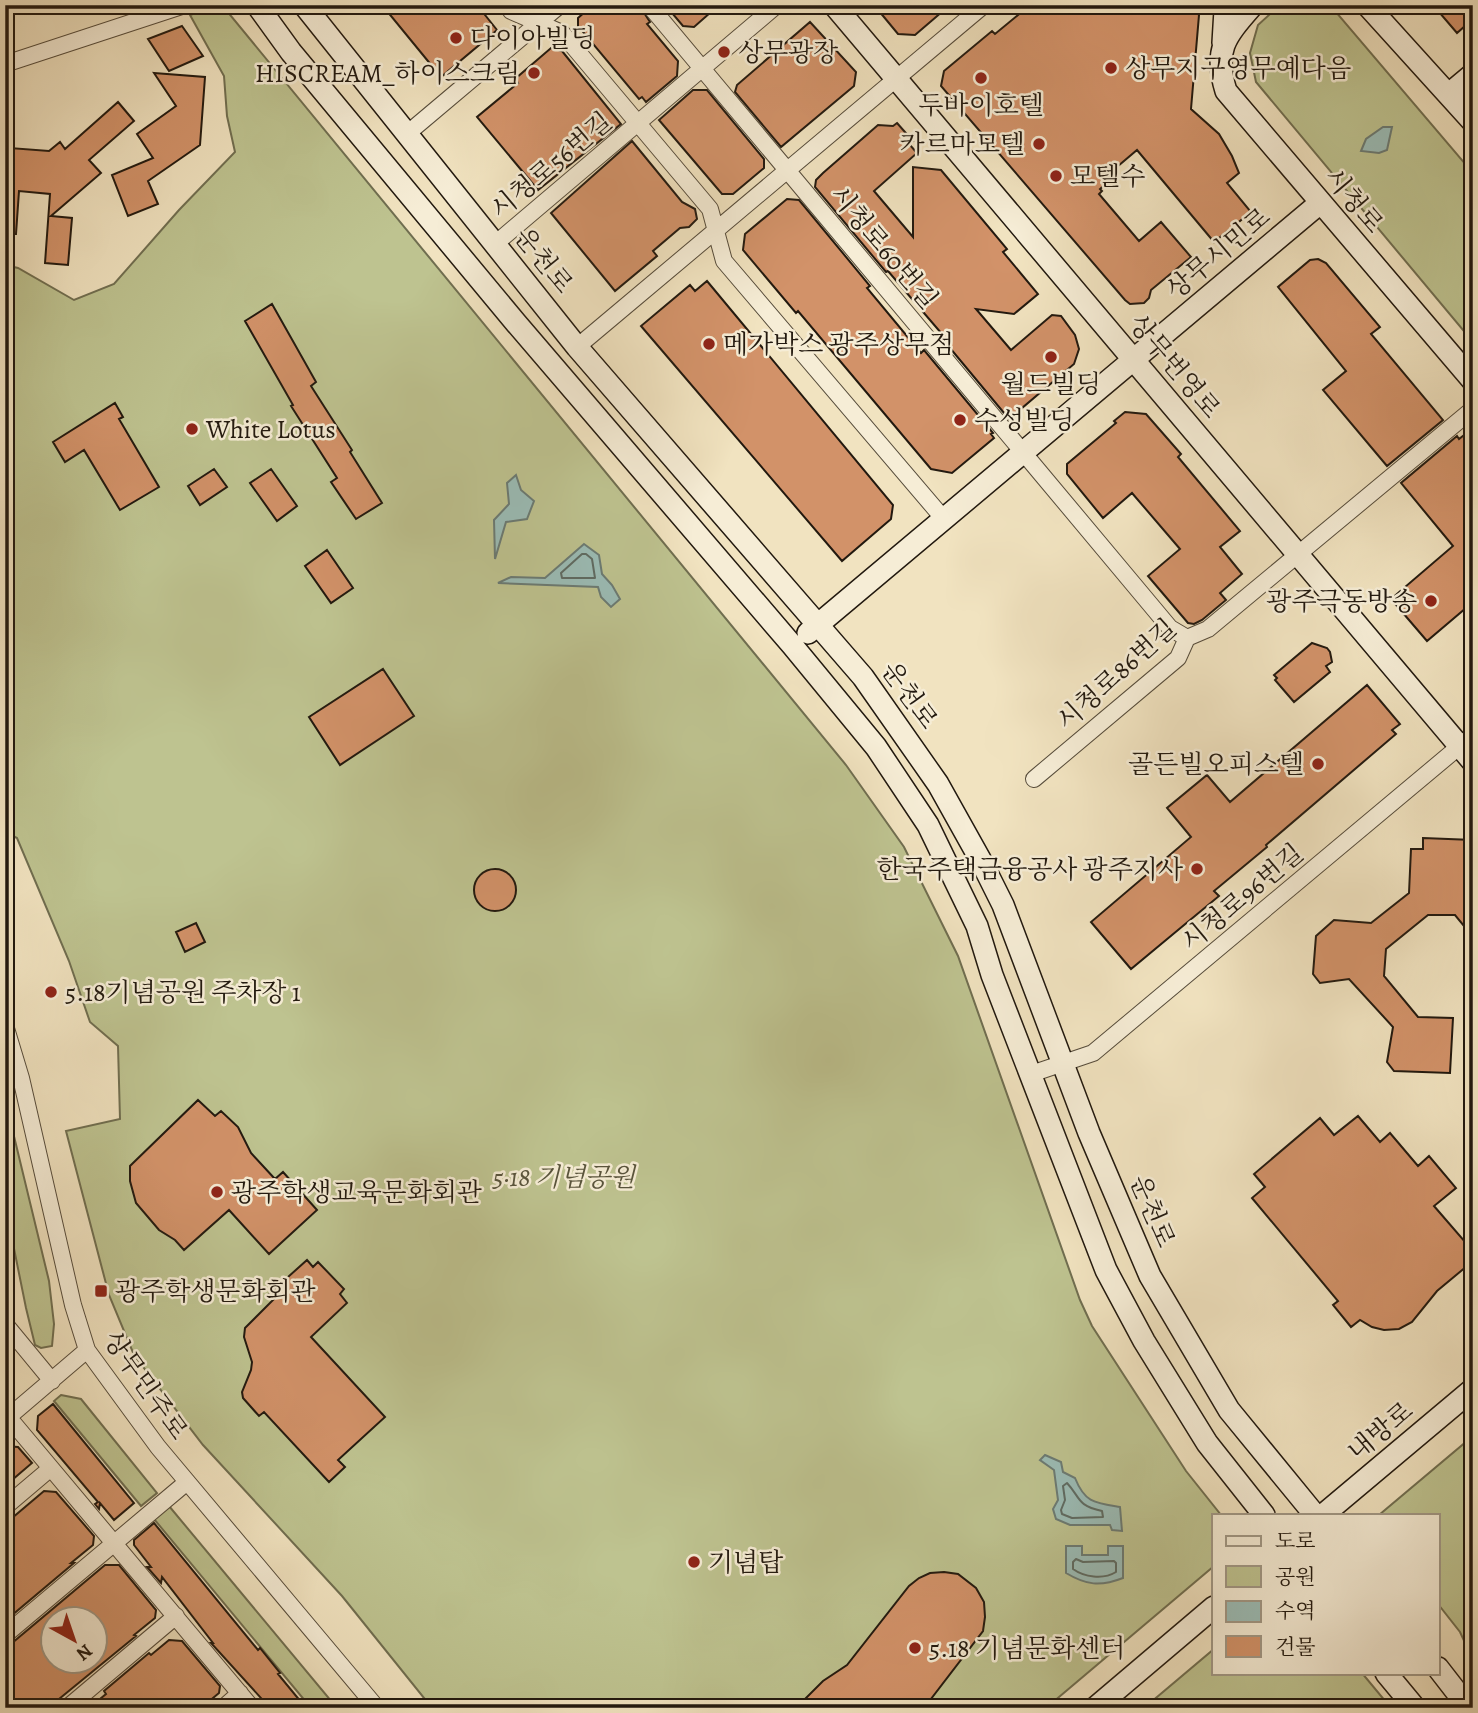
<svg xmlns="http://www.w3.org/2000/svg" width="1478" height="1713" font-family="Alegreya,'Noto Serif KR',serif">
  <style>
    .green { fill: #bec390; stroke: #706e50; stroke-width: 2 }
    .water { fill: #9bbdb7; stroke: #6b7b74; stroke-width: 2 }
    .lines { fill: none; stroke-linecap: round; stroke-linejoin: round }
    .shore { stroke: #5e6b63; stroke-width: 2 }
    .building { fill: #d29269; stroke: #22190f; stroke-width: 2; fill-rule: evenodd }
    .street-casing { stroke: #564c3b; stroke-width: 18 }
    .secondary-casing { stroke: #22190f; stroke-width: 24 }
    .street { stroke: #f6edd6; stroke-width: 16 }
    .secondary { stroke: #f6edd6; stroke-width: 21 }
    .poi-dot { fill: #8f2418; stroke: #f6edd6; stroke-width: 2.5 }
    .labels { text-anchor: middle; stroke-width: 5; stroke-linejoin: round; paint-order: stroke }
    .poi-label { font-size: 26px; fill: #22190f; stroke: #f6edd6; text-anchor: start }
    .street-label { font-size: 26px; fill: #22190f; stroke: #f6edd6 }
    .park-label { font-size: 26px; font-style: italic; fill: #59543c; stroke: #f6edd6 }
  </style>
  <rect width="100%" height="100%" fill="#f1e3c0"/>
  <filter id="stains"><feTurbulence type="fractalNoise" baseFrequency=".00286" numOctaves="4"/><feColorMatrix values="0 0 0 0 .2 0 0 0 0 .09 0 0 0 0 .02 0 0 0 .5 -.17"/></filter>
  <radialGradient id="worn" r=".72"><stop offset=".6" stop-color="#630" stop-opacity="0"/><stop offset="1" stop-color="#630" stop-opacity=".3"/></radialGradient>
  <path class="green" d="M218,5H222L846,765L904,847L958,956L1080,1300L1092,1326L1186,1471L1221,1515H1214V1566L1046,1708H432L342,1596L203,1445L134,1355L109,1295L66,1131L120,1119L118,1046L90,1022L69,961L17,838L5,832V265L18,268L74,300L114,284L179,210L235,152L227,116L224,76L190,15Z
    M1280,5H1316L1336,12L1473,173V342L1256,82L1250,53L1258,25Z
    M5,1099L49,1281L54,1324L52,1346L41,1348L35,1345L26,1308L5,1204Z
    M61,1395L81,1399L157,1493L141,1506L54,1401Z
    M1473,1436V1660L1460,1632L1438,1604V1515H1379Z
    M169,1506L337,1708H311L154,1519Z
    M1214,1649V1673H1362L1391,1708H1144Z"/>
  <path class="water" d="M1383,127H1392L1387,150L1379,153L1361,151L1366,139Z
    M516,475L521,490L534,501L527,519L506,522L495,559L494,520L509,504L507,483Z
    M584,544L599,555L602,574L612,585L620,599L611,607L601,597L598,587L498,583L511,577L545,578Z
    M1045,1455L1061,1462L1063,1472L1075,1478C1085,1503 1095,1503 1120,1507L1122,1531L1112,1530L1110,1525H1070L1056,1519L1053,1509L1058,1500L1054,1470L1040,1460Z
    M1066,1546H1082V1555H1108V1546H1123V1578C1100,1587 1086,1585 1066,1573Z"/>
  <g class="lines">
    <path class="shore" d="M582,554H586L592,559L595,578H562L561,573Z
      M1067,1483C1081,1498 1076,1505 1102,1511L1103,1517L1072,1518L1062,1514L1061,1510L1065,1500L1063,1486Z
      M1076,1559L1083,1562L1114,1561L1116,1563V1572C1103,1580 1084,1577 1073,1569V1562Z"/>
  </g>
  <path class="building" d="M382,5H477L497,30L441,77Z
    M593,5H639L650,22L647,24L678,61L677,76L646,102L642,97L639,99L578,26V18Z
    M663,5H719L694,27L683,26L667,7L666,9Z
    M886,5H950L915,35L898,34L879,11Z
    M1030,5H1190L1199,15L1191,109L1219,134L1232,156L1239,173L1227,183L1251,212L1214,242L1137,150L1111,172L1115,176L1100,189L1102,191L1099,194L1139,241L1161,222L1191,257L1151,290L1149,298L1144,303L1130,304L1125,300L941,86L944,71L992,31L995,34Z
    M1433,5H1473V35L1465,26L1457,33Z
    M810,22L856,72L854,86L781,147L735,92L737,85Z
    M182,26L203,56L169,71L148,39Z
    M551,48L562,51L621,124L538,190L477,117L518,83L515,79Z
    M154,73L205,77L200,145L148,181L158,204L128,216L112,175L153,158L137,134L176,106Z
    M693,90H707L764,159V168L733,194H722L659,120Z
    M118,102L134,121L89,160L101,173L51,216L72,218L68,265L45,263L50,194L19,191L16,234H5V198L10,148L49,151L60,142L65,149Z
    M897,123L913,141L909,144L917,153L874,191L913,237V167L941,170L1007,249L1003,252L1038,294L1014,314L976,309L1011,350L1052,315L1061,316L1075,335L1079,349L1074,364L1009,419L940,336L942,334L888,271L886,272L815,187L816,180L823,173L878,125L893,126Z
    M632,141L682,202L695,209L697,219L689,227L680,228L653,251L657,256L615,291L551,213Z
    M787,199L799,200L870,286L867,288L921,353L924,350L993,433L991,434L994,438L952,473L931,469L798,311L796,313L743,250L745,234Z
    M1318,259L1326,263L1380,327L1371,334L1443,420L1387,466L1323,390L1346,371L1278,287L1310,260Z
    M707,281L893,505L891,519L842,561L641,326L690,285L695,291Z
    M272,304L316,382L311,386L352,450L350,452L382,503L356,519L331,482L337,478L291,406L293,405L245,321Z
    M115,403L123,417L119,419L159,487L120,510L84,450L65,462L53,442Z
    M1125,412L1146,414L1181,454L1178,457L1240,531L1220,547L1242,574L1220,593L1226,600L1202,620L1194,624L1188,623L1148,576L1180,549L1132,493L1103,518L1067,474V464L1116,423L1114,421Z
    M1473,428V602L1427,641L1391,599L1453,546L1401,483L1457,436L1459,439Z
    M214,469L227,487L200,505L188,486Z
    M271,469L297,506L277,521L250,483Z
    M327,550L353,588L331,603L305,566Z
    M1312,643L1327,648L1330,652L1332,662L1326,666L1330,672L1294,702L1275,680L1277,678L1274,675Z
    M383,669L414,716L340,765L309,717Z
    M1367,685L1400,724L1392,730L1396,734L1266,845L1267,847L1214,891L1219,896L1131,969L1091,922L1191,837L1167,808L1207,775L1230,802Z
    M1423,838L1473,840V937L1455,915H1428L1386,949L1384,976L1418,1017L1453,1018L1450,1073L1394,1071L1387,1062L1393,1027L1349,979L1320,983L1313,974L1316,936L1334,920L1371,923L1409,893L1411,849H1423Z
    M474 890a21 21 0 1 1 42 0a21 21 0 1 1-42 0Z
    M196,923L205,942L185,952L176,932Z
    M198,1100L215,1116L221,1111L238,1127L251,1153L275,1179L283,1172L317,1210L269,1254L229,1210L184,1250L175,1240L159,1230L136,1203L130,1181V1166Z
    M1358,1116L1380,1142L1390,1133L1418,1166L1429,1156L1456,1188L1434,1206L1473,1251V1261L1437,1291L1412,1322L1399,1329L1384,1330L1372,1327L1360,1320L1351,1327L1333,1305L1338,1301L1252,1198L1265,1187L1254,1174L1320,1118L1334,1135Z
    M307,1260L313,1267L318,1262L344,1289L340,1294L347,1303L311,1337L385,1417L338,1460L345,1467L329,1482L264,1412L259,1416L243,1398L242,1392L251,1370L252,1362L244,1337L245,1328L274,1299L269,1294Z
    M53,1404L134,1503L114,1520L100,1503L99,1509L95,1504L98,1502L37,1430L38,1416Z
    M5,1446L18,1447L32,1463L5,1486Z
    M44,1491L56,1492L94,1536L93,1545L71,1563H74L5,1621V1524Z
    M154,1523L258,1650L260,1648L280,1673L278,1674L306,1708H270L211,1643H213L162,1577L161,1583L147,1567H151L134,1545V1540Z
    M105,1565H119L156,1610L155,1618L134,1635L136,1636L48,1708H5V1645L12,1643ZM52,1619H94V1661H52Z
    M944,1572L958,1574L976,1588L984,1602L985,1617L983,1631L924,1708H796L823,1681L847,1665L909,1586L919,1578L930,1573Z
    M169,1640L182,1641L220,1686L219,1693L201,1708H89L106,1694L104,1691L149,1653L151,1655Z"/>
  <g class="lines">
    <defs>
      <path id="street" d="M507,5L511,11L562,33L710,209L724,261L943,518
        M649,5L1170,628L1187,638
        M5,64L185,5
        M408,133L560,5
        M495,244L777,5
        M577,347L984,5
        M1034,779L1178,658L1187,638L1208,629L1473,409
        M5,1025L21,1078L73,1305L87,1350L158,1447L377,1708
        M1031,1074L1093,1053L1473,735
        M5,1324L52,1381
        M9,1418L252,1708
        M5,1420L87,1350
        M5,1507L51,1468
        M5,1635L187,1482
        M67,1708L176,1616
        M223,1708L240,1693"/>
      <path id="secondary" d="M257,5L291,52L516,323L792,645L876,747L928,825L977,926L992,975L1106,1270L1144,1341L1207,1443L1264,1515
        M304,5L577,347L863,677L938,784L981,861L1003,905L1089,1133L1150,1276L1229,1410L1315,1515
        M834,5L1473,762
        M1253,5C1226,36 1213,49 1226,91L1473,381
        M1367,5L1473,122
        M1223,43L1225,10L1223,5
        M1449,94L1473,74
        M808,633L1320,203
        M1323,1515L1473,1389
        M1438,1668L1469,1708
        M1386,1673L1415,1708
        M1095,1708L1214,1607"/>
    </defs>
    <use href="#street" class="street-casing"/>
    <use href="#secondary" class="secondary-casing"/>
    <use href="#street" class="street"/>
    <use href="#secondary" class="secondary"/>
  </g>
  <g class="poi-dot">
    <circle cx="456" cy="38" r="7"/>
    <circle cx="724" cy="52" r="7"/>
    <circle cx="1111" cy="68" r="7"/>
    <circle cx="534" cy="73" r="7"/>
    <circle cx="981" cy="78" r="7"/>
    <circle cx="1039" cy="144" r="7"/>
    <circle cx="1056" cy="176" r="7"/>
    <circle cx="709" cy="344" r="7"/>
    <circle cx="1051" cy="357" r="7"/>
    <circle cx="960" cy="420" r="7"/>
    <circle cx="192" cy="429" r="7"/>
    <circle cx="1431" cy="601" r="7"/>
    <circle cx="1318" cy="764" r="7"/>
    <circle cx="1197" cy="869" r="7"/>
    <circle cx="51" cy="992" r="7"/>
    <circle cx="217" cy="1192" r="7"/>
    <rect x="94" y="1284" width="14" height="14" rx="3.5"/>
    <circle cx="694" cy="1562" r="7"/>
    <circle cx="915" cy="1648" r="7"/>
  </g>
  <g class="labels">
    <g class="poi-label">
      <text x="470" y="47">다이아빌딩</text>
      <text x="738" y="61">상무광장</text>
      <text x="1125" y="77">상무지구영무예다음</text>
      <text x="520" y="82" text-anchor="end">HISCREAM_하이스크림</text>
      <text x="981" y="114" text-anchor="middle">두바이호텔</text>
      <text x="1025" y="153" text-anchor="end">카르마모텔</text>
      <text x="1070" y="185">모텔수</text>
      <text x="723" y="353">메가박스 광주상무점</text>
      <text x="1051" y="393" text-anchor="middle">월드빌딩</text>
      <text x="974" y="429">수성빌딩</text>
      <text x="206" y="438">White Lotus</text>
      <text x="1417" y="610" text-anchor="end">광주극동방송</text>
      <text x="1304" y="773" text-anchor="end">골든빌오피스텔</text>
      <text x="1183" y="878" text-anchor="end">한국주택금융공사 광주지사</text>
      <text x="65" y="1001">5.18기념공원 주차장 1</text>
      <text x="231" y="1201">광주학생교육문화회관</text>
      <text x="115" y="1300">광주학생문화회관</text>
      <text x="708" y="1571">기념탑</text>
      <text x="929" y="1657">5.18 기념문화센터</text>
    </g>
    <g class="street-label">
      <text transform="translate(551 165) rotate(-40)" y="9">시청로56번길</text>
      <text transform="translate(1354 200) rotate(50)" y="9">시청로</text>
      <text transform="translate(884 247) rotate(50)" y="9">시청로60번길</text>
      <text transform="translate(1218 253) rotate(-40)" y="9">상무시민로</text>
      <text transform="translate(544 260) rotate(51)" y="9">운천로</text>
      <text transform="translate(1175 366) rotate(50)" y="9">상무번영로</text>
      <text transform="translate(1116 674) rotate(-42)" y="9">시청로86번길</text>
      <text transform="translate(910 695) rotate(54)" y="9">운천로</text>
      <text transform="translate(1242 897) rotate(-40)" y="9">시청로96번길</text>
      <text transform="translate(1153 1211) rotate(67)" y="9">운천로</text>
      <text transform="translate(146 1385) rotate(55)" y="9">상무민주로</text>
      <text transform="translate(1380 1431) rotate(-40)" y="9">내방로</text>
    </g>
    <g class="park-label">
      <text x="564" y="1186">5·18 기념공원</text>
    </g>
  </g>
  <rect width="1478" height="1713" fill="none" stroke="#f1e3c0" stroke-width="28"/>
  <rect x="7" y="7" width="1464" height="1699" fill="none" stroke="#22190f" stroke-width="3.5"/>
  <rect x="14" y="14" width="1450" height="1685" fill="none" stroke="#22190f" stroke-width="2"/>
  <rect x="1212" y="1514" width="228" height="161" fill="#f6edd6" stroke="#a19886" stroke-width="2"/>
  <rect x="1226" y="1536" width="35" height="10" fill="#f6edd6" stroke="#a19886" stroke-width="2"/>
  <text x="1275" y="1548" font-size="21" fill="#22190f">도로</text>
  <rect x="1226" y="1566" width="35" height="21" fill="#bec390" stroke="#a19886" stroke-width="2"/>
  <text x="1275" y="1584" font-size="21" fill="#22190f">공원</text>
  <rect x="1226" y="1601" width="35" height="21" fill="#9bbdb7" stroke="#a19886" stroke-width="2"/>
  <text x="1275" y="1618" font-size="21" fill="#22190f">수역</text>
  <rect x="1226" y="1636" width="35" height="21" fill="#d29269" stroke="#a19886" stroke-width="2"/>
  <text x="1275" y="1654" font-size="21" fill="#22190f">건물</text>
  <g transform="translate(74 1640) rotate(140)"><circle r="33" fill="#f6edd6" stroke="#a19886" stroke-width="2"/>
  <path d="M0-5L12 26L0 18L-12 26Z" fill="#8f2418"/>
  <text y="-10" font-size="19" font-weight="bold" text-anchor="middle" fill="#22190f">N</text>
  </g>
  <rect width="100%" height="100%" filter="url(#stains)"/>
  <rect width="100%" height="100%" fill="url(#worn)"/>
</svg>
